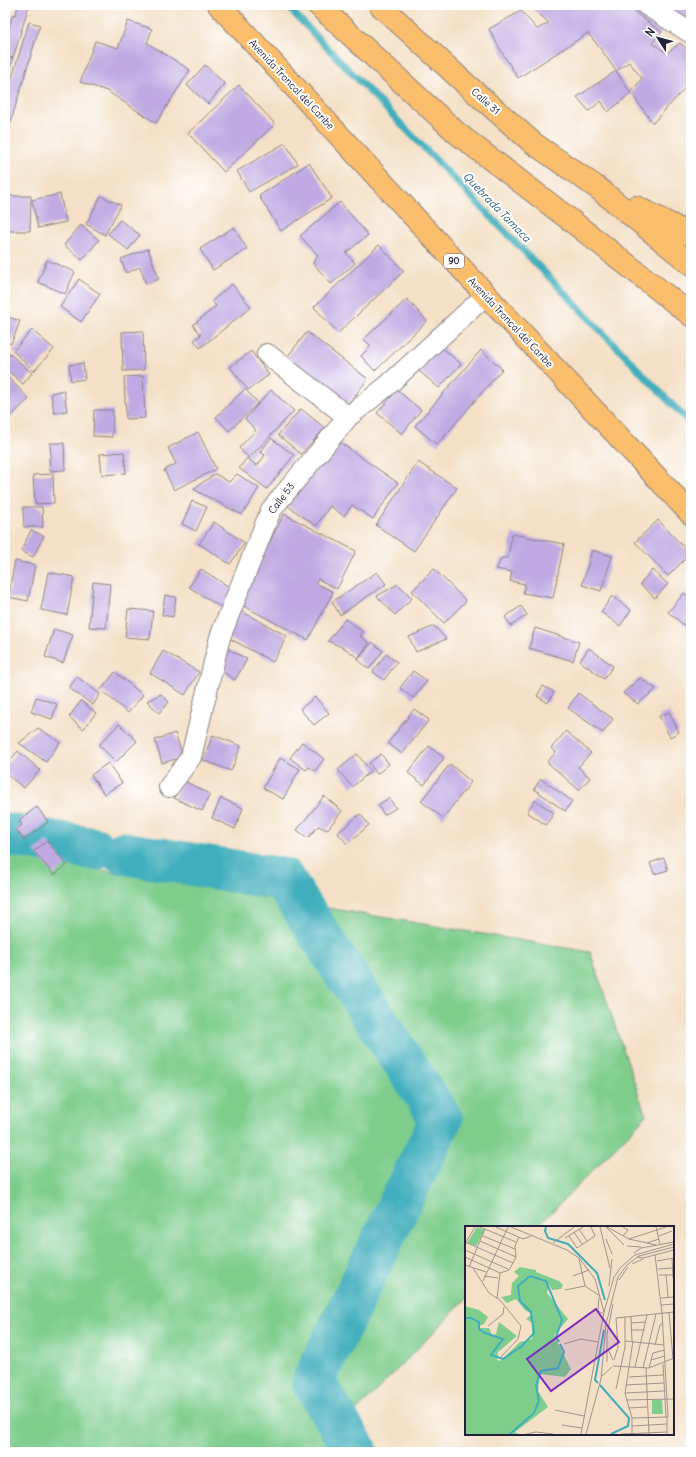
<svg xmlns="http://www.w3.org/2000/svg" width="696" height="1457" font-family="Delius,sans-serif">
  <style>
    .green { fill: #7ecd8d; stroke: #507864 }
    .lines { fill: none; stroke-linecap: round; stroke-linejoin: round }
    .stream { stroke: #3faebc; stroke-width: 7 }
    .river { stroke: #3faebc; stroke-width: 43 }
    .building { fill: #c1aae3 }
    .street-casing { stroke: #8b8180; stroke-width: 22 }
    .primary-casing { stroke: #8b8180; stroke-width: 24 }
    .highway-casing { stroke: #8b8180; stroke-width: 24 }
    .street { stroke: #fff; stroke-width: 20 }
    .primary { stroke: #fabe6d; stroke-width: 22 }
    .highway { stroke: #fabe6d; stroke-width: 22 }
    .labels { text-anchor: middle; stroke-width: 4; stroke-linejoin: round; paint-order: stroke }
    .shield { fill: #fff; stroke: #646476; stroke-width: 1 }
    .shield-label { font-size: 9px; font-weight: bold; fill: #22223b }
    .street-label { font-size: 10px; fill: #22223b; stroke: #fff }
    .water-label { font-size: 11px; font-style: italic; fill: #2f6175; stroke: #fff }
    .inset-river { fill: none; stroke: #3faebc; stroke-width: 2 }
    .inset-road { fill: none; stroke: #a0948e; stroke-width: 1 }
    .view { fill: #7b2cbf; fill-opacity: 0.15; stroke: #7b2cbf; stroke-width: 2 }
    .inset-edge { fill: none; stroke: #22223b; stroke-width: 2 }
  </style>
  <rect width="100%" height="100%" fill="#fff"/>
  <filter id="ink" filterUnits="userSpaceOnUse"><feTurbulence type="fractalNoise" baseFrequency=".025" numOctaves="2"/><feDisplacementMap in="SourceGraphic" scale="8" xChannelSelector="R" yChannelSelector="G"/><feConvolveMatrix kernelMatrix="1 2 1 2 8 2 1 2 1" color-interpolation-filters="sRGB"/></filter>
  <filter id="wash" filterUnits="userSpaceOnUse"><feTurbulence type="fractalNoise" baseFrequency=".012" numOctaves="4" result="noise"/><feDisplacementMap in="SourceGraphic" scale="16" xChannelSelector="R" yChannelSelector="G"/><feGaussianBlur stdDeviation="0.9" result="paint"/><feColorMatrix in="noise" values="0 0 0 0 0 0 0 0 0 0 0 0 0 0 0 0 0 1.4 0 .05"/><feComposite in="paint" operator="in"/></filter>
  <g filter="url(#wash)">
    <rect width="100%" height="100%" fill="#f4e0c6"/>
    <path class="green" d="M5,854L590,952L646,1116L537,1227H466V1299L339,1429L364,1452H5Z"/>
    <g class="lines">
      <path class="stream" d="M286,5L691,424"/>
      <path class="river" d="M5,834L95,849
        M123,853L283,879L441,1119L313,1382L357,1452"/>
    </g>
    <g id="blocks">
      <path class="building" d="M18,5H29L13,58L5,55V41L13,14L16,15Z
        M514,5H528L521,11L537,29L549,23L529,5H625L662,32L652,43L667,53L680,43L691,52V91L687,86L653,123L631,93L642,78L629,62L616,71L631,93L608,112L601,101L589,111L577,97L616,71L603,52L588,33L518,78L503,54L489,29L521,11Z
        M657,5H691V27Z
        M128,21L152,29L147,43L190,70L156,123L107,91L80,82L95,41L118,48Z
        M29,22L40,25L10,124L5,123V100Z
        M5,56L13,59L5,83Z
        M205,65L225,84L208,104L187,85Z
        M239,85L275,124L224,172L188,133Z
        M285,143L298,164L249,192L237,171Z
        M309,163L332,198L281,231L259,196Z
        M60,194L66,222L38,228L32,200Z
        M7,196H31L30,231H7Z
        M101,196L121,205L105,235L86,224Z
        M340,202L368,235L346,253L355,263L331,284L313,263L318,255L300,236Z
        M120,220L140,235L128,250L108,234Z
        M81,225L99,240L82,260L64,245Z
        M234,227L247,249L213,270L200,249Z
        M5,236H9L6,276H5Z
        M379,245L404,271L338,333L314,307Z
        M148,249L159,279L146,284L140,267L126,273L121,259Z
        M47,260L75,272L65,294L38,282Z
        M79,279L100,294L81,322L60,307Z
        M232,284L251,307L200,348L194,340L201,335L193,325L216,306L212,301Z
        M407,299L427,321L375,371L361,356L371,346L364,339Z
        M5,316L20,321L11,344L5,341Z
        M32,330L54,349L34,371L13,351Z
        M143,331L144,370L123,371L122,332Z
        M307,332L368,379L348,404L287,357Z
        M439,345L461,364L439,388L418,370Z
        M481,350L502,369L437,445L415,426Z
        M251,351L269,375L248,390L230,367Z
        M10,354L32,373L23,384L5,368V360Z
        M83,363L85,379L71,381L69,365Z
        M5,374L29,399L9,418L5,413Z
        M143,376L145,418L126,419L124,377Z
        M245,389L258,403L229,431L216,417Z
        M64,390L67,411L54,413L51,393Z
        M271,390L294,411L249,458L239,448L256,430L245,419Z
        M397,390L421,410L402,434L377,413Z
        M301,409L325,428L301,454L278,435Z
        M94,410H113L112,437L93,436Z
        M198,432L216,469L174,490L164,470L176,464L168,448Z
        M271,438L294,455L267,489L239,468L247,458L257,466L265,455L260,452Z
        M335,439L398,483L373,519L352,505L344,516L330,506L316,526L288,506Z
        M50,443H64L65,470L50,471L49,458L51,456Z
        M124,452L126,473L102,475L100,454Z
        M418,462L457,488L414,551L376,525Z
        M53,474L54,503L35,504L33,475Z
        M215,474L229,482L237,474L259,488L242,515L193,489Z
        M192,501L207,507L196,531L182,524Z
        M23,507H42L43,527H24Z
        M284,514L356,551L337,589L318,579L316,583L333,592L308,640L238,603Z
        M658,520L690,554L668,576L635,542Z
        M214,522L245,543L230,564L199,544Z
        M31,530L44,536L33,557L21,551Z
        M512,534L564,544L553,598L523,593L525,584L510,581L512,572L496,569L502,558H508Z
        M592,550L612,556L601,591L582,585Z
        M15,561L35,565L28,601L8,597Z
        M201,569L234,590L222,608L189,587Z
        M434,569L466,601L444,623L412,591Z
        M652,570L668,584L655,598L640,584Z
        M48,572L74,577L67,615L41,610Z
        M377,572L386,584L340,615L332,602Z
        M93,582L110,584L106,628L89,627Z
        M398,584L412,598L395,615L377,596Z
        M684,593L691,599V628L690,630L668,612Z
        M165,595L176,597L173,617L162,615Z
        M612,596L631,610L620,626L601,612Z
        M521,606L527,615L511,626L505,617Z
        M128,609L153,611L150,639L125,637Z
        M239,610L287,636L273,662L225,636Z
        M345,619L363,632L360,636L369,643L358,658L346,649L328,641Z
        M434,626L446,639L416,652L409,637Z
        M535,628L579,642L573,661L529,648Z
        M54,629L73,635L63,663L45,657Z
        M372,642L383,651L369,669L358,660Z
        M589,648L613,666L604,679L580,661Z
        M228,649L247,659L235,680L220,670Z
        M163,651L199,672L185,695L150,673Z
        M386,654L397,662L384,680L373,672Z
        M5,670L10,671L7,688H5Z
        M413,671L427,681L413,698L400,688Z
        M115,672L143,695L128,713L101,690Z
        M77,677L100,694L93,705L69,688Z
        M640,678L656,689L638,704L623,693Z
        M543,686L554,692L548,703L537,696Z
        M578,693L613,719L603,733L568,708Z
        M161,694L169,702L159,713L147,701Z
        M36,697L57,704L52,719L31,712Z
        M315,697L329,713L314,725L300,709Z
        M81,701L96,713L83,729L69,717Z
        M414,709L429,720L402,754L388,743Z
        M669,712L679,732L670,737L659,716Z
        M119,724L137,741L116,762L99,745Z
        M38,728L60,742L46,762L19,743Z
        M566,731L591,753L578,767L590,778L579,790L547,762L556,752L551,748Z
        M175,733L183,757L162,763L155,740Z
        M213,735L241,746L231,771L203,760Z
        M302,742L324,759L315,771L309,767L306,770L290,758Z
        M429,746L444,758L424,785L408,773Z
        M18,751L40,770L24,788L5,773V766Z
        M357,754L371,771L352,787L338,770Z
        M381,754L389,764L377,774L369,763Z
        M280,758L300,769L283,799L263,788Z
        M108,763L122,783L104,794L91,775Z
        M450,764L471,782L443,818L421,801Z
        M541,779L572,801L565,811L534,789Z
        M182,780L210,794L202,811L174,798Z
        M324,796L342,811L327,830L318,826L308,838L297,830Z
        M221,798L243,808L235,829L212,818Z
        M389,798L396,808L384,815L378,805Z
        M535,800L554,813L546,825L527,812Z
        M37,807L48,822L24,840L16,829L22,825L19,820Z
        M360,814L369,825L347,844L338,833Z
        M47,841L67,865L54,875L34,851Z
        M664,858L668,870L654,874L650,863Z"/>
    </g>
  </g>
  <g filter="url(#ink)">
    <use href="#blocks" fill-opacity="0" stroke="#8b8180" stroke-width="1"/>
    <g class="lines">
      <defs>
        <path id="street" d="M646,5L691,33
          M267,354L348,417
          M169,787L191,757L220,637L271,510L348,417L387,386L486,295"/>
        <path id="primary" d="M380,5L468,86L533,143L599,189L691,264
          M636,207L691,235"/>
        <path id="highway" d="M219,5L486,295L691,514
          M318,5L458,134L569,219L691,315"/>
      </defs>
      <use href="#street" class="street-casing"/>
      <use href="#primary" class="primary-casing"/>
      <use href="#highway" class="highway-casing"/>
      <use href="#street" class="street"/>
      <use href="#primary" class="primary"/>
      <use href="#highway" class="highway"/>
    </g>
  </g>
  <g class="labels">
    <rect class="shield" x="444" y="254" width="20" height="14" rx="3"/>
    <g class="shield-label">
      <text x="454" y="264">90</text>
    </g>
    <g class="street-label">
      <text transform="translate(292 84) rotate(47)" y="4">Avenida Troncal del Caribe</text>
      <text transform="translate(486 101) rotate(41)" y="4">Calle 31</text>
      <text transform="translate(511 322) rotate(47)" y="4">Avenida Troncal del Caribe</text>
      <text transform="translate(281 498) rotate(-53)" y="4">Calle 53</text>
    </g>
    <g class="water-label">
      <text transform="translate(497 207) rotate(46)" y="4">Quebrada Tamaca</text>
    </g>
  </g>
  <g transform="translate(465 1226)">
    <rect width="209" height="209" fill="#f4e0c6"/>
    <path d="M12,1L20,4L11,20L2,17ZM55,41L71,44V46L94,55L98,59L96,63L87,64L84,58L82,67L103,93L89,109L106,143L100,151L75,148L73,165L83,181L50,206L53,208H0V80L14,84L23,91L19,98L14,100L15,102H24L27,109L31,108L34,96L52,110L33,126L32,134L35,135L55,116L67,113V97L61,93L67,88L60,84L51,73L42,77L36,71L46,69L47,57L54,50L49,46ZM187,174H197L198,188H187Z" fill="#7ecd8d"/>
    <path class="inset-river" d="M81,1L80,5L83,12L103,18L132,47L140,74M0,92H6L14,96V103L20,107L38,113L26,129L38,133L57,120L69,107L66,86L55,75L53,60L65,50L81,55L97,94L91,111L94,116M133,157L130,154L139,104M135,159L164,192L163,200L146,208M45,208L69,187L74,175L71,159L76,145L93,142L99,126L95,118"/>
    <path class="inset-road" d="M15,1L51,16M31,1L58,13L66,10M46,1L102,24L114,32L130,53L139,86M135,1L145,42M141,1L159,19M142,1L164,13L191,19M158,1L163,4L158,10M191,1L195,18M114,3L122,15M109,6L117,18M18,10L50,23M104,10L112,22L130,10L126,1M194,10L207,5M100,12L118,1M141,13L147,28M164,13L201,1M15,15L51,31M0,16L48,37M1,16L10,1M88,17L109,1M182,17L194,13M162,20L176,21M0,24L43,43M169,27L176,22L209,16M0,31L35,47M172,31L178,32L209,24M207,32L208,52M114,33L120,60L135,70M192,35L209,32M167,38L178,33M0,39L21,46M4,41L20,3M8,42L24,67L35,74L56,100L53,113L36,131M193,43L207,42M194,49H208M201,49L203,71M19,50L33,52M108,50L124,44M154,54L163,41M18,55L43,1M144,60L147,33M100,64L120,60M134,71L133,85L139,88M196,72L209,71M32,73L35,47L44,44L48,37L51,31L50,20L54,11M196,79L209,78M204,86L208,133M166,91L167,115M166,97L181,96M23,100L38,88L39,81M167,104H180M160,115L199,119M99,118L116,113L133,116M190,119L195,99L198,97M143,123L148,134M149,134L153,121L151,92L209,86M186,134L200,130M142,136V108L148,78M198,138L201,191M148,140L184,142L209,132M170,141L182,89M178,142L191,88M181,142L184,208M184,142L188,127L200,124M137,150L147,141M164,151L198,149M161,159L199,157M151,163L160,121V91M160,167L199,165M161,174L209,173M163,182L182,181M90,184L119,190M202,191V208M167,192L203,191L197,87L190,29M97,199L117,202M167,200L202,198M61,208L71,206L88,208M116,208L139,86L149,51L156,41L170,29L209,18M121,208L136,153L141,98L153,51L162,39L174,30L209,21M156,208L202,206M167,208V192L160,167L168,115"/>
    <path class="view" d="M131,83L154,116L86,165L62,133Z"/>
    <rect width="209" height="209" class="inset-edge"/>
  </g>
  <rect width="696" height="1457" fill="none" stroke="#fff" stroke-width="20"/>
  <g transform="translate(658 38) rotate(306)" stroke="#ffffff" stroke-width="3" paint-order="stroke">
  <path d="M0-3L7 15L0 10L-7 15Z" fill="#22223b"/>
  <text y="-6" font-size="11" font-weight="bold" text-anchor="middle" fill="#22223b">N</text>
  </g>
</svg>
